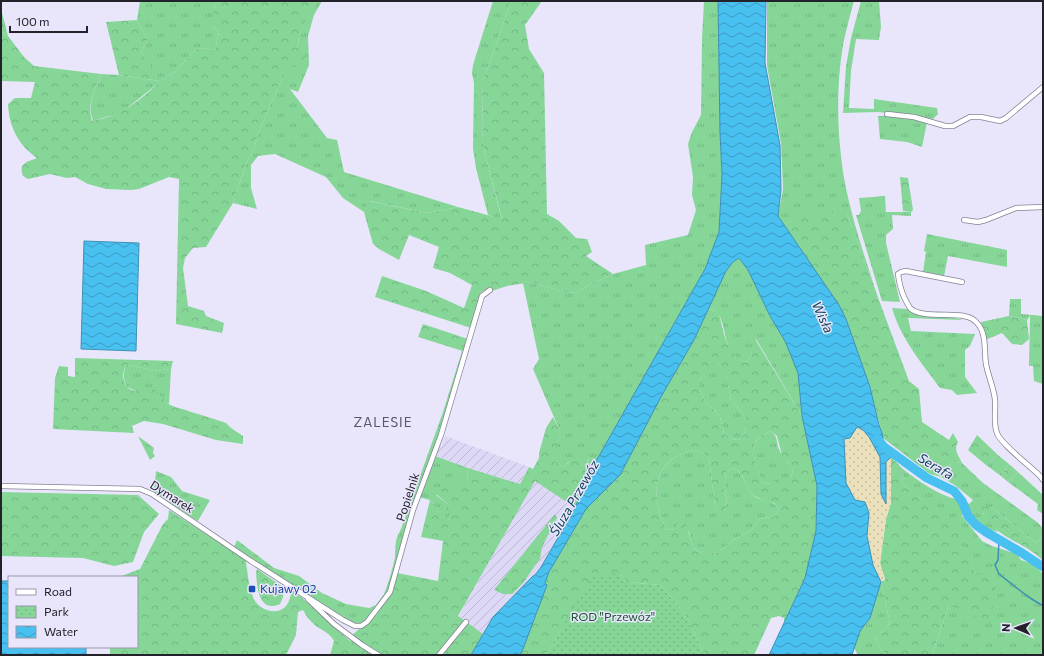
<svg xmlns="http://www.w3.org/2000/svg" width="1044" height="656" font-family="Commissioner,sans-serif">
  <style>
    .industrial { fill: url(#industrial-furrows) }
    .grass { fill: url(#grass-tufts) }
    .forest { fill: url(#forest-crowns); fill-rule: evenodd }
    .sand { fill: url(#sand-dots) }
    .park { fill: url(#park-dots) }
    .water { fill: url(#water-waves); stroke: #3d91b5 }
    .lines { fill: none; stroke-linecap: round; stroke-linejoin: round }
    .stream { stroke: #3d91b5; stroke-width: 1.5 }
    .river { stroke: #48c0f0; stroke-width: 9 }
    .street-casing { stroke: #858295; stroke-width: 6 }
    .street { stroke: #fff; stroke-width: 4.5 }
    .transit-dot { fill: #1a4fb4; stroke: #e9e6fc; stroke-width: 1.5 }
    .labels { text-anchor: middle; stroke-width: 3; stroke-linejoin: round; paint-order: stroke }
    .street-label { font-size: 12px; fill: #23222a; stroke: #e9e6fc }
    .transit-label { font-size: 12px; fill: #164399; stroke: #e9e6fc; text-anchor: start }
    .park-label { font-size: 12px; fill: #17542b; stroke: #e9e6fc }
    .water-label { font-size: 13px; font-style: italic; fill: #0d4155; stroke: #e9e6fc }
    .neighbourhood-label { font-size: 13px; letter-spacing: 1px; fill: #585567; stroke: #e9e6fc }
  </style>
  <defs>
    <pattern id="industrial-furrows" width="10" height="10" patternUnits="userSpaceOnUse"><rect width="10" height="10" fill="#ddd8f5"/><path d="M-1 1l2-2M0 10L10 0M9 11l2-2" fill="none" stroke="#bdb9d2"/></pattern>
    <pattern id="grass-tufts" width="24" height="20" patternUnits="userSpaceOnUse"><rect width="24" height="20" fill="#86d698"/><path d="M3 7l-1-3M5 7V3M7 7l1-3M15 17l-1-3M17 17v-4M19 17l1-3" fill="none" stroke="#73b783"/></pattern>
    <pattern id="forest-crowns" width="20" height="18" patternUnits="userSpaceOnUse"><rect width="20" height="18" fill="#86d698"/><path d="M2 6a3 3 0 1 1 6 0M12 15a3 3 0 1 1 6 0" fill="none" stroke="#73b783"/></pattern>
    <pattern id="sand-dots" width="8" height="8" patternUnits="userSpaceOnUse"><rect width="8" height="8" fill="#eae0bb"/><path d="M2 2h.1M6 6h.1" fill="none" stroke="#c8c0a1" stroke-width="1.8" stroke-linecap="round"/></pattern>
    <pattern id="park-dots" width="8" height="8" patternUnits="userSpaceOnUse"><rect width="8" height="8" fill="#86d698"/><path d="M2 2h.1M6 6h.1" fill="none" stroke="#73b783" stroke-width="1.8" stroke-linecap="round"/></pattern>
    <pattern id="water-waves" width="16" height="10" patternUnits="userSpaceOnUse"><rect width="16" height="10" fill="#48c0f0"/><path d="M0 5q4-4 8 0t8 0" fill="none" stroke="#3c9cc3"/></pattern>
  </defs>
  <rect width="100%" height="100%" fill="#e9e6fc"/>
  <path class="industrial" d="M445,436L529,467L520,484L468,468L435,456L439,446H442Z
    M535,480L565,501L576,506L535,575L533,576L500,610L493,617L483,634L458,617Z"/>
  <path class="grass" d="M140,1H218L213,9V26L219,32L215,50L199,48L192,53L175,72L161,81L126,109L119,113L93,121C87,103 95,90 101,74L119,75L160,81L141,52L148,40L137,20Z
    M318,1H322L314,15L308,36L309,65L298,92L290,89L327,138L337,140L344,172L458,207L427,213L370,201L364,212L343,198L326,177L275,154L258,156L251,165V188L257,209L233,203L246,164L254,149L258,134L283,76L288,68L296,65L299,35L306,19Z
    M493,1H511L492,57L482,81L483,146L502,220L488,215L476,168L473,149L474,83L472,73L473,65Z
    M704,1H719L720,133L722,175L719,232L705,269L591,470L576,506L571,503L583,484L587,463L589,459L568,462L565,467L549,459L560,435V431L533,369L539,359L523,283L532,282L560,291L575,293L589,285L613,274L646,265L645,245L688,235L696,210L692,195L693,177L688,144L692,132L701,115L702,39Z
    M767,1H854C850,16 846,30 843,45C836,87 837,130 843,172C850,215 865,257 878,298L847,214H810L783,224L778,216L783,189L781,143L767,66Z
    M861,1H879L881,27L879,40L856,39L851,71L849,108L874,109V99L937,108L938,114L933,119L903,114L877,112L843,113L846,66L851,38Z
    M1,9L8,36L1,31Z
    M878,116H896L927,122L922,147L907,142L880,139Z
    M885,196L886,212H911V216L892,215L893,229L886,235V243L900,302L882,301L856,215H859L861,211L859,198Z
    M927,234L1007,250V267L948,256L944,276L923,272L926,252L924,251Z
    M739,258L748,270L770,316L785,341L798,373L802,416L756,339L750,358L746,362C724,358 727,330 719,315C717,312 712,310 709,308C717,291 723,268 739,258Z
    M1010,299H1021V314L1043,316V384L1034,381L1033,366H1029L1030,316L1027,320L1009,316Z
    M892,308L907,309L916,314L952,317L963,320L908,318L911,331L975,334L970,346L965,350V377L977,393L957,395L952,390L940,388C921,362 901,339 892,308Z
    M462,351L466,352L391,585L387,586C390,577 393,567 395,557C396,544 394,542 401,529L443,412Z
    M709,362H718L726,375L731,399L746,418V426L744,434L739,440L731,439L724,433L720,417L715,410L707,405L700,390V381Z
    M131,365L154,371L171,369L169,404L148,388C144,389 139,391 135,390C123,389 122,374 126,366Z
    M770,431C780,438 775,442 780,451C783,458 790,463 793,470L791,478H775L771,484L763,483C758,472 749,451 757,440C761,436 766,434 770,431Z
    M138,436L154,448L153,453L155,456L150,460Z
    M694,450L703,453L709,458L715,506L720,513L726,508L727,499L724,490L726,472L733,468C747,475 743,484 752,494C760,503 770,497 779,509L775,516L760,519L750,531L735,539L719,552L711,553H702L694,549L691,541L689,532L675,529L667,530C655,508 649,474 674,458C681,454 686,451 694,450Z
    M998,455L1009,464L1001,476L986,465Z
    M435,456L468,468L467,483H458L436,495L449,505L450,514L448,521L444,520L430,500L418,497Z
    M952,462L962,463L983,483L1037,522L1043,528V536L1036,543L991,507L983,513L998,532C979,527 978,524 967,507L964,509L962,516L982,541L992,546L1017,554L1021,560L1030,563L1038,569L1042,573L1043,576V655H932L949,605L975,573L955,525L902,484L903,469C914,478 950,504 963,498L969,504L973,500L956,486L941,477Z
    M156,471L171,477L182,491L210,500L198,521L156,495C152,488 156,479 156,471Z
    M1018,472L1043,495V514L1037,510L1038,504L1008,482Z
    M237,540L274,568L299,576L322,593L346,604L369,608L376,605V610C364,622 363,629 346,620L234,547Z
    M881,582L890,623L875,639L885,655H858L854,648L860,631L870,618Z"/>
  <path class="forest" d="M218,1H318C309,17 296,31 298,50L305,53L304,65C293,65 289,68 283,76L258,134L254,149L246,164L233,203L206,247L193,248L185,258L183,268L188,306L204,311L206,316L224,323L222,333L176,324L179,179L169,177L139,189L131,190L106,189L88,184L75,177L67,178L50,174L28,179L23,176C18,163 27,162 37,158C18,145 9,126 8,104L15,98H31L35,82L1,81V31L8,36L24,57L34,66L101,74C95,90 87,103 92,121C122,115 139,102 160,81L119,75L106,22L137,20L148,40L141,52L161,81L175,72L192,53L199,48L215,50L219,32L213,26V9Z
    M511,1H542L525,25L529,49L544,73L547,214L559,221L576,238L587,239L592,252L586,256L613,274L589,285L575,293L560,291L532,282L507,286L492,291L490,287L480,293V299L471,328L375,297L382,276L426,291L464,308L472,285L450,273L433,268L439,247L409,235L399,260L379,249L373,244L364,212L369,201L427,213L458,207L502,219L483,146L482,81L492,57Z
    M900,177L908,178L913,210L911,212L903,211Z
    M828,211L847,214L909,381L919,389L922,422L949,440L953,433L958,442C953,450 959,456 962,463L952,462L941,477L930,474L883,438L870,387L846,319L783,224L810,213Z
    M709,308L719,314C723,329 727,358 746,362L750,358L755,339L802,416L817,486L816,531L811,555L805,578L784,622V618L779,616L771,618L754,655H703L701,647L688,619L672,598L660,585L627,582L621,575L562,628L546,655H520L523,649L547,585L545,583L549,572L586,509L620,475L662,395L694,340ZM710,362H718L726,376L731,399L746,418V426L744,434L739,440L731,439L724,433L720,417L715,410L707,405L700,390V381ZM770,431L777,436L783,459L789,463L793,470L791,478H775L771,484L763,483C758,471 749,451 757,440C760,436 766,434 770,431ZM694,450L703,453L709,458L715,506L720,514L726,508L727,499L724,490L726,472L733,468C747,475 743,483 751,493C756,499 767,501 774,503L779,509L775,516L760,519L750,531L735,539L719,552L711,553H702L694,549L691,541L686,524L678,522L675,529L667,530C655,508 649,474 674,458C681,454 686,451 694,450Z
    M1009,316L1027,320L1029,339L1022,345L1012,344L1002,333L985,340L981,322Z
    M423,324L468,339L466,352L418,337Z
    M75,358L173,361L171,369L154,371L131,365L126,366C123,371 122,377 125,383C134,399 142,384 152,388C158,391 164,401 170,405C177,408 184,409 191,412C203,415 214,419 226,423L231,428L243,436V444L216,440L163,424L144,421L132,426L134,433L53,429L55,378L59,366L68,367V376L75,377Z
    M553,417L560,431V435L550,459L565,467C570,459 579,455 590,456L587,463L583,484L571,503L565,501L535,481L458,616L483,634L471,655H383L351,636L377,614L376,605L384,594L387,586L391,585L397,573L438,581L443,541L421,537L430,500L444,519L448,521L450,514L446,509L449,505L436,494L438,488L458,483H467L468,468L520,484L529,467L533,469L539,458V453L546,428Z
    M977,435L998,455L986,465L968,450Z
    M891,457L903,469L902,484L956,525L975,573L997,583L990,622L949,605L932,655H885L875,639L890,623L881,582L885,579L880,563L886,519L891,503Z
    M1009,464L1018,472L1008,482L1001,476Z
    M1,492L138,495L159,514L144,532L133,562L114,566L83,558L1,556Z
    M981,507H991L1036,543L1043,536V561C1022,539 992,539 981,507Z
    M169,510L245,559C248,571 248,585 253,597C257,608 273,616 284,608C289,604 290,597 292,591L301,597L349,640L357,644L372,655H330L334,641C330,633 323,631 316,626C310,621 306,616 303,610L298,612L296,635L286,655H110V647H137V577H119L140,569L163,524L168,519Z
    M555,514L557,518L542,547L540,559L536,564L524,582L512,594H503L494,590Z
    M257,569L284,588L283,597L280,604C258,614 257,585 256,572Z"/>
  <path class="sand" d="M857,427L862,430L869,437L880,457L881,493L886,502V462L891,457V503L886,519L880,563L885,580L881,582L873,565L867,536L869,513L855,500L846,483L844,439L850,438Z"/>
  <path class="park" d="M613,573L621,575L627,582L660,585L672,598L688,619L701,647L703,655H546L592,577Z"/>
  <path class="water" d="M718,1H766L765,63L780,145L781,190L778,216L839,305L846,319L870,387L879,425L882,433L884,447L891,457L886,462V504L881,494L880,457L869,437L863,430L857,427L850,438L844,439L846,483L855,500L865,502L869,513L867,536L873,565L881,582L870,618L860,631L852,655H769L805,578L816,531L817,486L802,416L798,373L785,341L770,316L748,270L739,258L733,262L726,271L694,340L662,395L620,475L586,509L549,572L545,583L547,585L523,649L520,655H471L493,617L533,576L535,575L541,567L574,510L591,470L705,269L719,232L722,175L720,133Z
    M84,241L139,243L136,351L81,349Z
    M1,581H9V647H86V655H1Z"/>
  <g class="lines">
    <path class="stream" d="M999,540L998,560L995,565L999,574L1027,596L1043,606"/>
    <path class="river" d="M877,438L884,447L927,478L954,491L962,501L968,516L976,525L986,532L1022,553L1043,567"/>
    <defs>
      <path id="street" d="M887,114L914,117L945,126H953L970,117H981L1000,121L1006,118L1043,87
        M964,220L978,222L986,220L1016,208L1043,207
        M962,282L906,271L901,272L898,274C899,282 901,290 904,297C906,301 908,305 910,308C919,318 950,313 964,316C969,317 974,319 977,323C987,333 984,352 986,364C988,376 994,388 995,400C996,410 993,423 997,433C1000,443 1031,467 1040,476L1043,480
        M1,486L140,489L152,494L251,561L343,620L355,626H361L367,622L390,592L413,510L441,435L482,296L490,290
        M308,599L334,624L362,645L378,655
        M439,655L466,622"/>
    </defs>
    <use href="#street" class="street-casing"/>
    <use href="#street" class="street"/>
  </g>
  <rect class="transit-dot" x="248" y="585" width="8" height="8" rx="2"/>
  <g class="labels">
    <g class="street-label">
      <text transform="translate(172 497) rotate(32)" y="4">Dymarek</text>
      <text transform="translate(408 497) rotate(-72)" y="4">Popielnik</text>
    </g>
    <g class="transit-label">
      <text x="260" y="593">Kujawy 02</text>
    </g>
    <g class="park-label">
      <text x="613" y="621">ROD "Przewóz"</text>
    </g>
    <g class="water-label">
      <text transform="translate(823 317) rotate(65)" y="5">Wisła</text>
      <text transform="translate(936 466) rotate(31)" y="5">Serafa</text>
      <text transform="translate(574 498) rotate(-60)" y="5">Śluza Przewóz</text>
    </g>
    <g class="neighbourhood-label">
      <text x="383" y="427">ZALESIE</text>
    </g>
  </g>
  <rect width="1044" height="656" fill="none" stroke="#23222a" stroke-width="4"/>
  <rect x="8" y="576" width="130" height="72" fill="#e9e6fc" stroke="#9a98a8"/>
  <rect x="16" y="589" width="20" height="6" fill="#ffffff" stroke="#9a98a8"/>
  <text x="44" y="596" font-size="12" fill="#23222a">Road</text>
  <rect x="16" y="606" width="20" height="12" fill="url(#park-dots)" stroke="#9a98a8"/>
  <text x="44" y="616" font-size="12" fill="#23222a">Park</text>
  <rect x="16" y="626" width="20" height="12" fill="url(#water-waves)" stroke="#9a98a8"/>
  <text x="44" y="636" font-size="12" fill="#23222a">Water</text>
  <g transform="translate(1016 628) rotate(272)" stroke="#e9e6fc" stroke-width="3" paint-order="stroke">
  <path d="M0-3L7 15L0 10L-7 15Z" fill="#23222a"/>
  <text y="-6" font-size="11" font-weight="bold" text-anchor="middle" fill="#23222a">N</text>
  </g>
  <path d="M10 26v6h77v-6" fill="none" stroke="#23222a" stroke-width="2"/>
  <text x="16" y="26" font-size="12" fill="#23222a" stroke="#e9e6fc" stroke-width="3" paint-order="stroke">100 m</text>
</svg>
